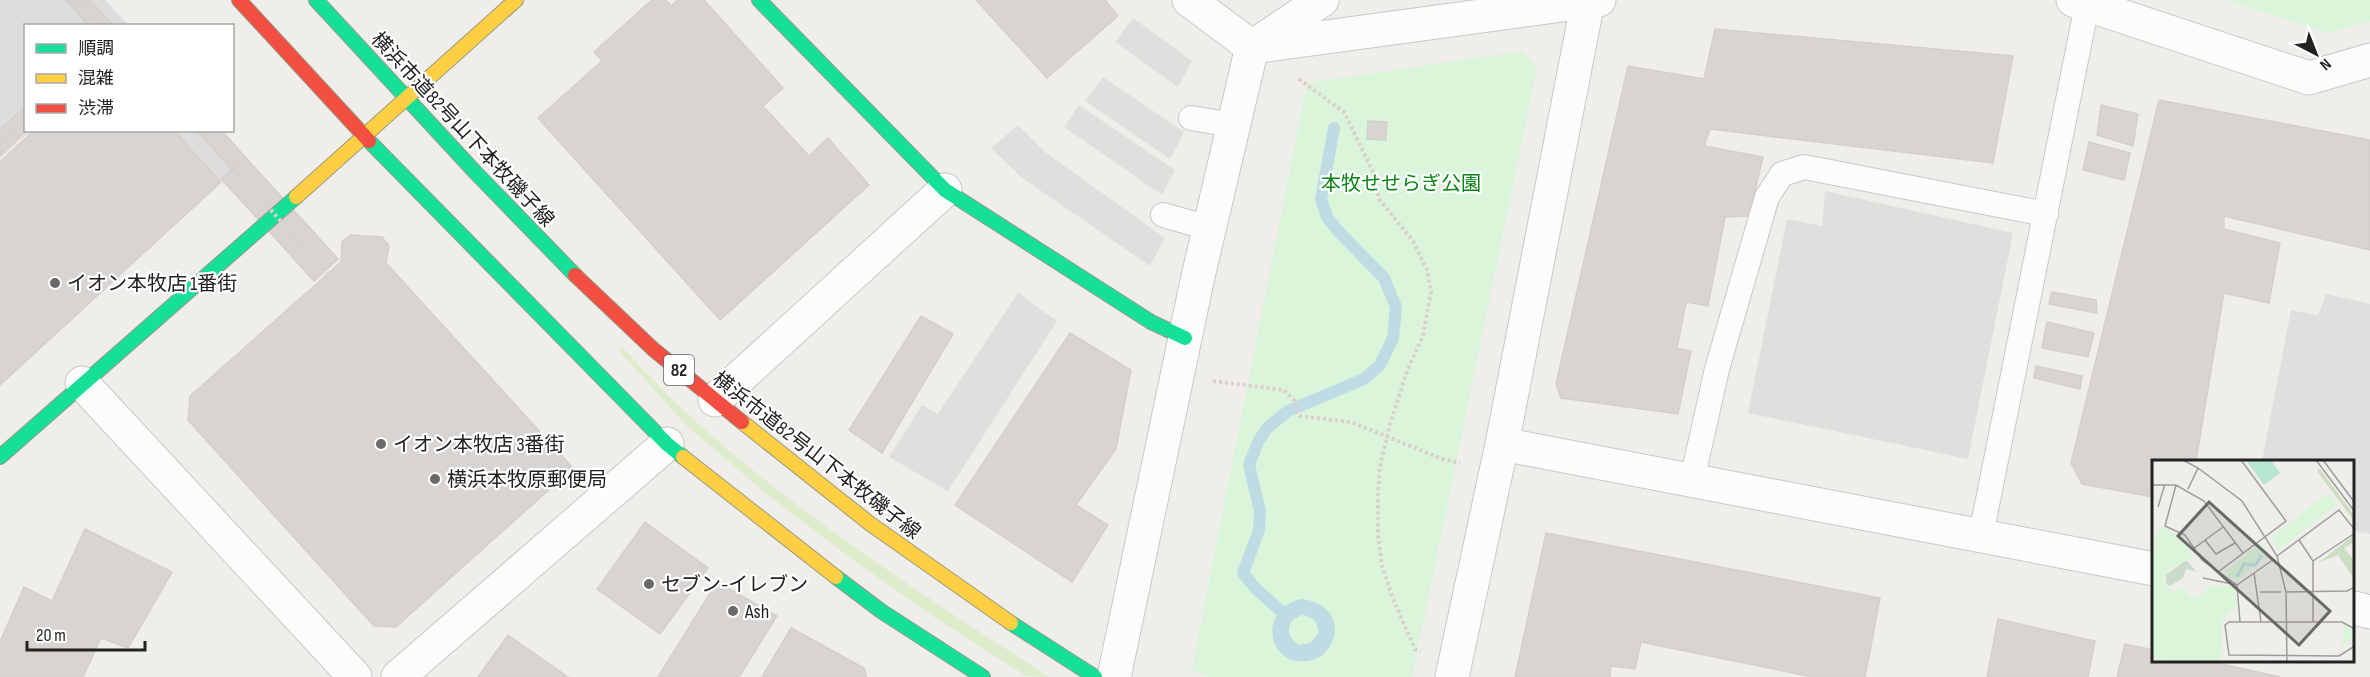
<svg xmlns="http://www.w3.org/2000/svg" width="2370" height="677" font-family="'Sofia Sans Condensed','Noto Sans JP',sans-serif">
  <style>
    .grass { fill: #ddeccb }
    .park { fill: #daf5da }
    .parking { fill: #e0dfde }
    .water { fill: #bfdbe3; fill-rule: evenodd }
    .pier { fill: #dedddd }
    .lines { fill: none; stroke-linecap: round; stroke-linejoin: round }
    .stream { stroke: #bfdbe3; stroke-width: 12 }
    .building { fill: #d7d4d2; stroke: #d3d0cc; stroke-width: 1.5 }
    .lane-casing { stroke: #c9c8c7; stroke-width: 26 }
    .street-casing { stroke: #c9c8c7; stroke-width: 35 }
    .fast-casing { stroke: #999a82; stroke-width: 16 }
    .slow-casing { stroke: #999a82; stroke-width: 16 }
    .jam-casing { stroke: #999a82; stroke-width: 16 }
    .path { stroke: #dccecd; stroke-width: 4; stroke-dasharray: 3 3; stroke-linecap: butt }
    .lane { stroke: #fdfcfc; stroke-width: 24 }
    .street { stroke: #fdfcfc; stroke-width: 33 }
    .fast { stroke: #16e098; stroke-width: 14 }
    .slow { stroke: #ffcf43; stroke-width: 14 }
    .jam { stroke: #f24e42; stroke-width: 14 }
    .path-bridge { stroke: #dccecd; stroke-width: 4; stroke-dasharray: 3 3; stroke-linecap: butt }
    .poi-dot { fill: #6a6968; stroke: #fff; stroke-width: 2 }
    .labels { text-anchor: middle; stroke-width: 4.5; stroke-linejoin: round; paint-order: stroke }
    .shield { fill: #fff; stroke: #646464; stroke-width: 1.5 }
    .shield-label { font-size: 18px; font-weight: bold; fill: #222 }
    .street-label { font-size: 20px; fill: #222; stroke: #fff }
    .park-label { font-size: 20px; fill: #0c8416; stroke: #fff }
    .poi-label { font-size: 20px; fill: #222; stroke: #fff; text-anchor: start }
    .inset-river { fill: none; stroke: #bfdbe3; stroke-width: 3 }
    .inset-road { fill: none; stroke: #9e9c9b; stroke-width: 1.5 }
    .view { fill: #6a6968; fill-opacity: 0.15; stroke: #6a6968; stroke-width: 3 }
    .inset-edge { fill: none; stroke: #222; stroke-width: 3 }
  </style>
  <rect width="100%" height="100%" fill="#f0eeeb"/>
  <path class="grass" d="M622,347C645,371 668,396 692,418C801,517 926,597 1049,677L1026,676L940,621L857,563L769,496L686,425L619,351Z"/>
  <path class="park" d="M2225,0H2370V21L2329,33Z
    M1522,51L1537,68L1412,677H1209L1192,669L1307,83Z"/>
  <path class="parking" d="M1133,18L1192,61L1178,87L1115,42Z
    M1103,77L1184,132L1170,159L1085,101Z
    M1079,105L1175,170L1162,195L1064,127Z
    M1018,125L1045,152L1165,238L1150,266L1021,177L991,148Z
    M1825,191L2013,233L1968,459L1748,413L1787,219L1822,226Z
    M1018,293L1057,321L948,491L889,457L922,405L938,414Z
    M2326,294L2370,304V534L2354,531V461H2262L2291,310L2318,316Z"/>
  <path class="water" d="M1301,599C1326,601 1344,621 1330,646C1326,653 1320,658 1312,660C1270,672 1254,611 1301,599ZM1302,615C1314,617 1319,623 1318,634L1310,643L1299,645C1289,638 1286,631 1292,620Z"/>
  <path class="pier" d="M0,0H105L128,25L26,26V130L30,131L0,158Z
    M176,131H223L339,259L314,282Z"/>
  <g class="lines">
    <path class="stream" d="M1280,610L1256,589L1243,573L1259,530L1260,511L1249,465L1258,442L1267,428L1288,411L1364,379L1380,365L1393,338L1396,307L1384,278L1338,231L1327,217L1321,199L1334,128"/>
  </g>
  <path class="building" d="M66,0H90L114,26H89Z
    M652,0H666L671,6L678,0H704L783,88L763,106L809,156L828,138L869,185L720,320L538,118L602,61L594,52Z
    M976,0H1105L1118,16L1047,78Z
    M1715,29L2013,56L1993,163L1710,129L1704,146L1763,157L1749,216L1725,217L1708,306L1686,302L1677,348L1691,351L1678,414L1561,398L1556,384L1628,66L1704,79Z
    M2159,100L2370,140V250L2224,216V229L2280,243L2269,303L2224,293L2196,461H2154V497L2082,484L2071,463Z
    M2101,105L2138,114L2133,146L2097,135Z
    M26,106L27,130L0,155V130Z
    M1368,121L1387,122L1386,140L1367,139Z
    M34,130H174L221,182L0,385V162Z
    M196,130H221L245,157L232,170Z
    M2089,142L2130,153L2124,180L2083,170Z
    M245,157L338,259L314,281L222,179Z
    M351,235L382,237L389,246L386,263L573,468L396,627L374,626L188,420L190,396L341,262L342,242Z
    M2052,292L2096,300L2097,313L2049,304Z
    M921,316L953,334L882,453L849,430Z
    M2047,322L2094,333L2088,357L2042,348Z
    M1070,333L1131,370L1116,449L1076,505L1108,525L1072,582L955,505Z
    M2036,366L2082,376L2080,389L2034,378Z
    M645,522L708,568L660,634L597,589Z
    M85,529L172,572L128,648L101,638L83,677H0V642L24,587L52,601Z
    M1546,533L1880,598L1865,677H1813L1641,642L1635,669L1611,666L1610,677H1515Z
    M717,582L777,616L739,677H658Z
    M1998,619L2095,641L2088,677H1987Z
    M791,628L864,668L867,677H762Z
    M508,635L568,677H478Z
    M2125,644L2154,650V660H2203L2280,677H2117Z"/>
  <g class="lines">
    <defs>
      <path id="lane" d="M1191,118L1233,125
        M1163,215L1209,228
        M1692,480L1717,369L1767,197L1782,174L1804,167L2046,214
        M1981,535L2087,5"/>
      <path id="street" d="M1189,0L1252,47L1599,0
        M2073,0L2309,78L2370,60
        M82,383L355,677
        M715,400L945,190
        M1502,444L2154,569
        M2354,608L2370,612
        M398,677L667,444
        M1114,677L1197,281L1252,47L1322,0
        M1452,677L1502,444L1588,1"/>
      <path id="fast" d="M316,0L475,172L575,275
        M759,0L945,190L1151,322L1185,338
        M369,141L667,444L683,457
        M0,457L296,197
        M836,577L881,611L983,677
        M1011,623L1095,677"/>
      <path id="slow" d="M296,197L516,0
        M742,422L869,523L1011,623
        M683,457L836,577"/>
      <path id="jam" d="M239,0L369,141
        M575,275L653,349L742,422"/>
    </defs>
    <use href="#lane" class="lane-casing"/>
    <use href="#street" class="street-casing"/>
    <use href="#fast" class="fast-casing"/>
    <use href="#slow" class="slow-casing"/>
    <use href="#jam" class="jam-casing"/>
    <path class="path" d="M78,0L101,26
      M1299,79L1344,112L1373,172L1379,199L1413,241L1427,270L1431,292L1423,336L1407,371L1390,424L1380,466L1378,492V536L1382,566L1393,599L1415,649L1421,651
      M0,142L26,118
      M0,153L5,158
      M1213,381L1284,390L1294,400L1300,416L1351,422L1442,459L1460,463"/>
    <use href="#lane" class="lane"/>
    <use href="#street" class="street"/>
    <use href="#fast" class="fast"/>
    <use href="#slow" class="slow"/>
    <use href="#jam" class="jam"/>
    <path class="path-bridge" d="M198,130L328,273"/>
  </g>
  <g class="poi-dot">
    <circle cx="55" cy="283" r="6"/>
    <circle cx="381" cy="444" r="6"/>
    <circle cx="435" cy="479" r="6"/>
    <circle cx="649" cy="584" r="6"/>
    <circle cx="733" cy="611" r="6"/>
  </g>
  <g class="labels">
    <rect class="shield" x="664" y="355" width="30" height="30" rx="4.5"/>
    <g class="shield-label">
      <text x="679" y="376">82</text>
    </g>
    <g class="street-label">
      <text transform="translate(463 129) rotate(47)" y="7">横浜市道82号山下本牧磯子線</text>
      <text transform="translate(817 455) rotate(38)" y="7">横浜市道82号山下本牧磯子線</text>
    </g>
    <g class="park-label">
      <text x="1401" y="190">本牧せせらぎ公園</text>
    </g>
    <g class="poi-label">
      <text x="67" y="290">イオン本牧店 1番街</text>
      <text x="393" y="451">イオン本牧店 3番街</text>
      <text x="447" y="486">横浜本牧原郵便局</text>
      <text x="661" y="591">セブン-イレブン</text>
      <text x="745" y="618">Ash</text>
    </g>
  </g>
  <g transform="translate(2152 460)">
    <rect width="202" height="202" fill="#f0eeeb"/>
    <path d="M168,9L202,55V61L165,11ZM202,75V82L192,88L202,100V119L186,95L166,103Z" fill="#cbdec1"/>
    <path d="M34,100L45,112L34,109L31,118L18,126L14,124V115Z" fill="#cadbca"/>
    <path d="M176,33L185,45L126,90L120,77ZM10,67L30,76L42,98L19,107L14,115L12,122L20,132L31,127L38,136L47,137L57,127H83L86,146L70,159L69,202H11L0,196V91L4,86L1,78ZM111,82L117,96L84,121L72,113ZM192,164L203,172L202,178L190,187Z" fill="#daf5da"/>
    <path d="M94,0H119L128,13L112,25Z" fill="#b7e6d2"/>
    <path class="inset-river" d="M85,117L92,104L103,105L110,95"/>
    <path class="inset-road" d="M31,0L46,8L36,29M164,0L203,52M171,0L203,43M46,8L90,41L125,96L134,132L135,202M0,25H24L52,41L91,93M24,25L13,66L33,75L50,100L85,125L88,162M6,47L13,24M53,80L64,94L83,83M147,80L161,101V162M41,89L71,67M125,96L187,50L203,70M161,101L203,73M66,112L134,61L89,0M102,113L109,162M51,118L85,125L122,99M108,132H129M134,132L195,131L203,127M203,169L190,162H77L73,165L77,195L187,196L203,186"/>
    <path class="view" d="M57,42L178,151L147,185L26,76Z"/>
    <rect width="202" height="202" class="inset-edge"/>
  </g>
  <rect x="24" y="24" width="210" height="108" fill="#ffffff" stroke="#a7a7a7" stroke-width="1.5"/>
  <rect x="36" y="44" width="30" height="9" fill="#16e098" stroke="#a7a7a7" stroke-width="1.5"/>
  <text x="78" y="54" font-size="18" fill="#222222">順調</text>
  <rect x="36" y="74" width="30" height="9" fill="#ffcf43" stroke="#a7a7a7" stroke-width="1.5"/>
  <text x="78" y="84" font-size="18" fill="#222222">混雑</text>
  <rect x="36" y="104" width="30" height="9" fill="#f24e42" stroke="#a7a7a7" stroke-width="1.5"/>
  <text x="78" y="114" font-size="18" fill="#222222">渋滞</text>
  <g transform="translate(2316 54) rotate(138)" stroke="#ffffff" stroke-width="4.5" paint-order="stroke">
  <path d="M0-4.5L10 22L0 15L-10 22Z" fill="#222222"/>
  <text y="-9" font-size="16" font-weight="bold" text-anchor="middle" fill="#222222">N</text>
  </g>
  <path d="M27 641v9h118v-9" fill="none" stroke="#222222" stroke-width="3"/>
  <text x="36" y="641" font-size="18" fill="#222222" stroke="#ffffff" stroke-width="4.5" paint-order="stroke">20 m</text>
</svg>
